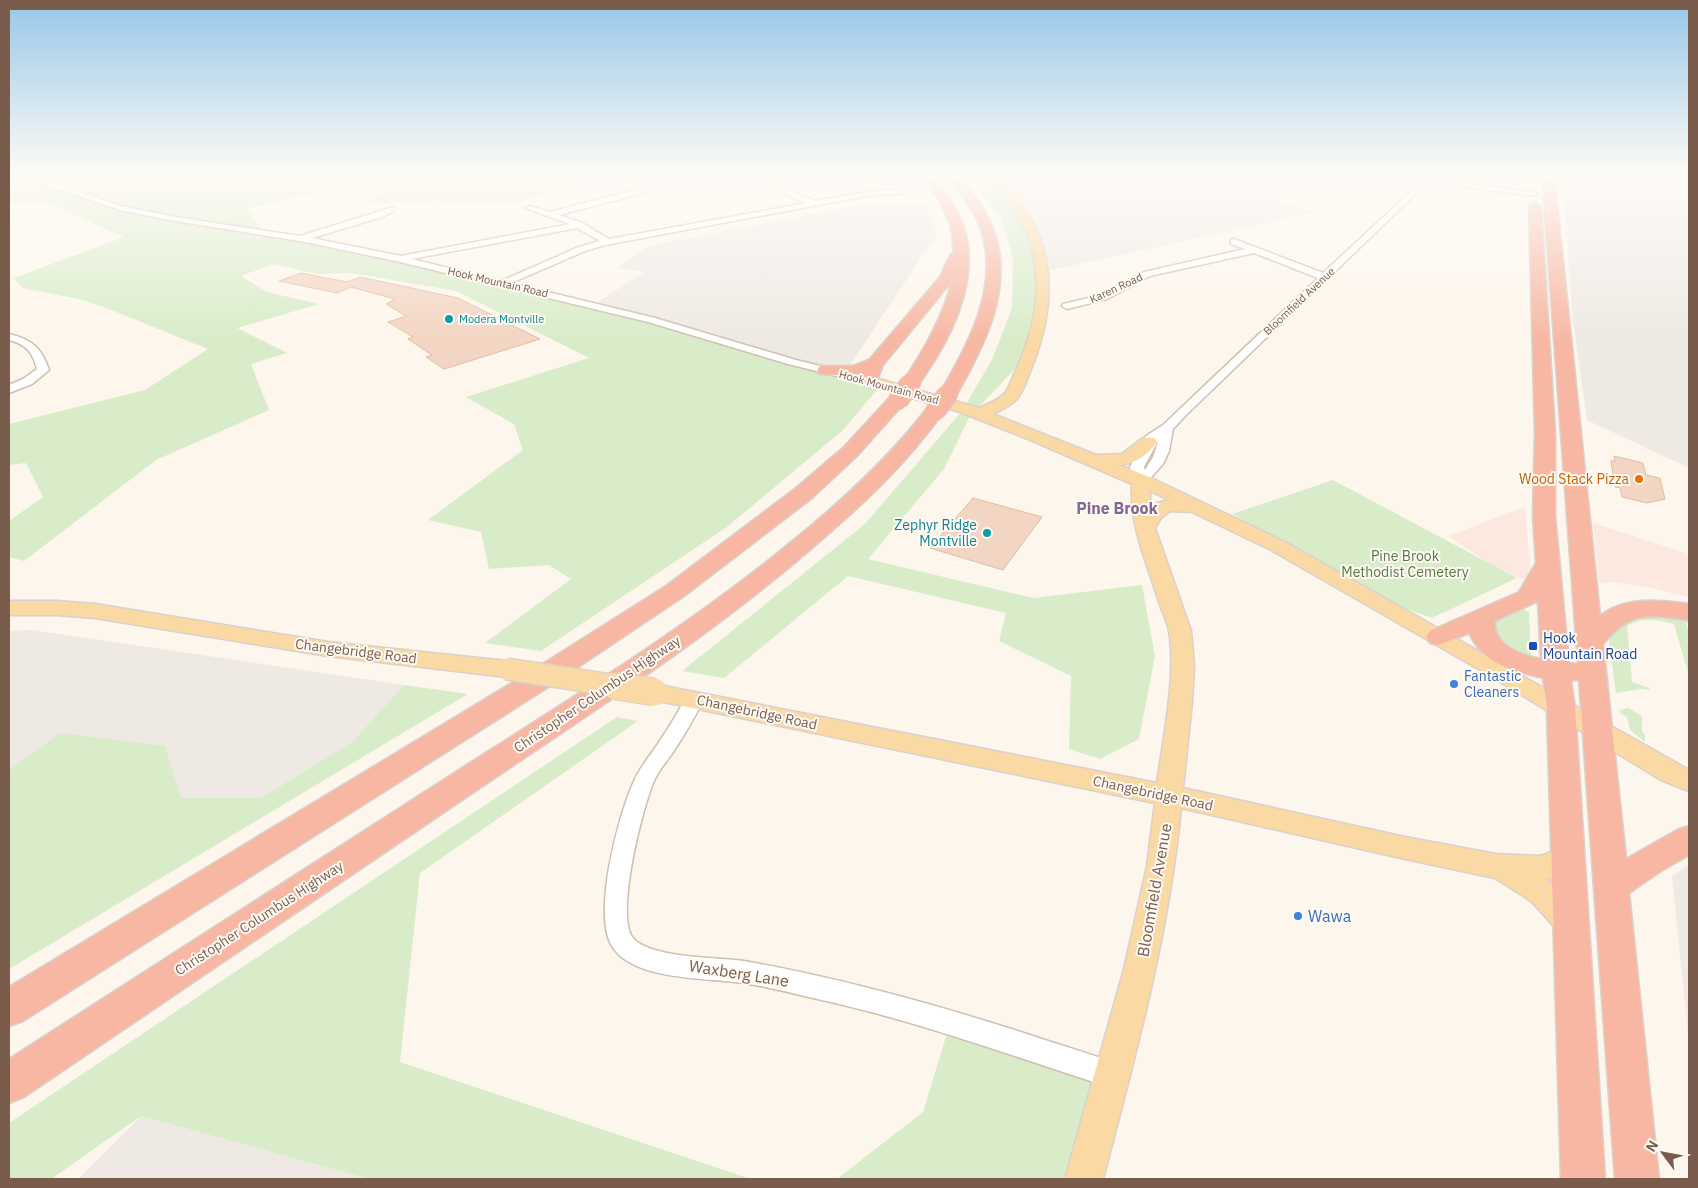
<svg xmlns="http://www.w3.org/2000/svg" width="1698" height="1188" font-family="'IBM Plex Sans',sans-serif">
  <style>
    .commercial { fill: #fde8e0 }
    .industrial { fill: #efe9e4 }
    .green { fill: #d8ecc9 }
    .building { fill: #f3d5c3; stroke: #e6bba3 }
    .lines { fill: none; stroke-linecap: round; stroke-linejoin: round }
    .minor-casing { stroke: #d1beb0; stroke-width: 3 }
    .major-casing { stroke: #dad1cd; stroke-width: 3 }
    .highway-casing { stroke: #dad1cd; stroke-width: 3 }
    .minor { fill: #fff; fill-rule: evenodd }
    .major { fill: #fbd9a5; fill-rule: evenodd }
    .highway { fill: #f7b7a3; fill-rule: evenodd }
    .major-bridge-far1-casing { stroke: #dad1cd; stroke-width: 24; stroke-linecap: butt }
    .major-bridge-casing { stroke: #dad1cd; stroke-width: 29; stroke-linecap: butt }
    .highway-bridge-casing { stroke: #dad1cd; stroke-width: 22; stroke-linecap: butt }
    .major-bridge-far1 { stroke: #fbd9a5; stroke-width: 21 }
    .major-bridge { stroke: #fbd9a5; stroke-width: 27 }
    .highway-bridge { stroke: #f7b7a3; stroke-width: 20 }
    .culture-dot { fill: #0f9aa8; stroke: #fffaf3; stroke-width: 2 }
    .food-dot { fill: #e8710a; stroke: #fffaf3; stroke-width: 2 }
    .transit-dot { fill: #1a4fb4; stroke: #fffaf3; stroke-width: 2 }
    .shop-dot { fill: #3f7fe0; stroke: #fffaf3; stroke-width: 2 }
    .labels { text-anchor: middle; stroke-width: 4; stroke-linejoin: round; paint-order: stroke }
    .far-street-label { font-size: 11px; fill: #7a5c4d; stroke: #fffaf3 }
    .far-culture-label { font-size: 11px; fill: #0d838f; stroke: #fffaf3; text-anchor: start }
    .food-label { font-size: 14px; fill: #c56008; stroke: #fffaf3; text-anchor: end }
    .culture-label { font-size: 14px; fill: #0d838f; stroke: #fffaf3; text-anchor: end }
    .park-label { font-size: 14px; fill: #537a41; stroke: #fffaf3 }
    .transit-label { font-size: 14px; fill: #164399; stroke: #fffaf3; text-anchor: start }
    .street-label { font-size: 14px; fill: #7a5c4d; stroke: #fffaf3 }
    .shop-label { font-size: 14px; fill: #366cbe; stroke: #fffaf3; text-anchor: start }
    .quarter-label { font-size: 16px; font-weight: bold; fill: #846695; stroke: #fffaf3 }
    .near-street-label { font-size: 16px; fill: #7a5c4d; stroke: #fffaf3 }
    .near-shop-label { font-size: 16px; fill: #366cbe; stroke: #fffaf3; text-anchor: start }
  </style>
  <rect width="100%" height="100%" fill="#fdf6ec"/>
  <path class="commercial" d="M1525,507L1531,572L1527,581L1496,568L1448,536Z
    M1593,523L1686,553L1689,556V597L1646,587L1614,582L1599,583Z"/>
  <path class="industrial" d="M997,175H1277L1307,179L1275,200L1316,212L1043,272Z
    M1556,175H1663L1689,181V468L1587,420L1573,321L1565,213Z
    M871,203H926L937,234L844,374L594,304L645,272L618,268L648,246Z
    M32,630L404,685L352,742L261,798H181L9,770V631Z
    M1689,865V1044L1672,876Z
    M141,1116L369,1179H78Z"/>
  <path class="green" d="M84,175H595L588,180L563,184L552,191L514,204L432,201L379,204L369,201L385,191L361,187L312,193L247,209L264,233L353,248L594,304L881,385L843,430L727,527L541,651L485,643L571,579L549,565L489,569L481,532L428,520L523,450L514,424L466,397L589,358L456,291L352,273L317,274L274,264L241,276L267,292L319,304L237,328L287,353L251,364L269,410L156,460L24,561L9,557V521L43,497L26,463L9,465V424L145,390L208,349L104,307L79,299L22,288L14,278L124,237L43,201L9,204V186Z
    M968,175H997L1020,209L1043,272L1032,351L970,416L944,469L868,559L1033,598L1142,585L1155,656L1139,739L1100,759L1069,749L1071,676L999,641L1006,613L848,576L724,678L682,671L865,524L962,411L992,360L1012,308L1013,259L1001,218Z
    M1333,480L1517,578L1432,618L1401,607L1232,514Z
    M1524,609L1529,612L1531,661L1503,647L1491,625L1498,619Z
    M1655,614L1689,617V623H1686L1689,633V676L1674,624C1657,620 1643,616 1627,626L1632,682L1649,688V690L1640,689L1616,693L1608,634L1627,619Z
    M404,685L468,694L9,969V770L60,733L165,746L181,798H261L352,742Z
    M1628,708L1642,716V731L1645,735V742L1630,730L1627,717L1620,713V710Z
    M617,717L638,721L420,873L400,1062L751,1179H369L141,1116L51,1179H9V1123Z
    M952,1017L1114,1071L1085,1179H837L923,1112Z"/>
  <path class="building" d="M301,273L347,282L360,277L458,298L540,339L444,369L426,357L432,355L408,339L413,337L388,322L406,316L386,304L395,299L351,287L337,293L279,281Z
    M1614,456L1643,463L1646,475L1660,478L1665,499L1647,503L1622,497L1620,488L1615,487L1611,461H1615Z
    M973,498L1042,517L1003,570L930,548Z"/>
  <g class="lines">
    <defs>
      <path id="minor" d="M16,175L35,177L121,206L175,217L300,236L390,208H393V212L382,217L312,238L401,256L570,224L525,208L529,206L550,212L638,189L650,183L655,175H662L656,186L644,193L559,215L582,223L609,239L806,203L747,175H755L815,201L872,191L900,190L904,192L900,194L872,195L605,245L585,251L511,283L655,318L796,360L873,379L875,381L873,383L869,384L788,364L648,322L400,262L305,242L175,221L120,210ZM577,228L600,241L579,247L501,281L412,259Z
        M978,175H987L1007,187L1000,189Z
        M1364,175H1382L1423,180L1428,175H1435L1432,179L1534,192L1538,194L1534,196L1428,182L1186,415L1173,429L1169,451L1163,464L1146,483H1136L1130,467L1146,436L1163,425L1318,278L1254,253L1150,276L1107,299L1067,309L1062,306L1063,304L1101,295L1144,272L1245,249L1231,244V240L1234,239L1323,273L1419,184L1368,177ZM1159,439L1153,457L1145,470L1144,467Z
        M1650,175H1663L1689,180V184Z
        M9,334C31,339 42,348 49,370L32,384L9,393V385L23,379L37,369C33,353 26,344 9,340Z
        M695,693L702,695L704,699C695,716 686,733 675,749C669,759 659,769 654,781C642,809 617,908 631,935C644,959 719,957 744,961C840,978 934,1004 1027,1034C1058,1045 1091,1053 1121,1066L1125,1075L1121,1084L1112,1088C1013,1056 915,1020 813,998C787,992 761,985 735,982C701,978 636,979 614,949C590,919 619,812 635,779C642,764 653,752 661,739C671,725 679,709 688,695Z"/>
      <path id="major" d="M997,176L1000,177C1016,197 1033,217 1041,242C1056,287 1047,330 1030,372C1026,382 1023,392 1016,400C1010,406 1001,410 993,414L1096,455L1122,454L1143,438H1155L1157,442C1148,455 1135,464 1119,465L1147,476L1285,542L1689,770V791L1661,780L1487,674L1271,550L1192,512L1170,511L1161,518L1155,528L1191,631L1194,666L1192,702L1183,788L1405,837L1496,854L1537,856L1544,855L1566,844L1576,848L1580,856C1574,869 1560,876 1546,879L1573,905L1585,923L1581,932L1570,936L1559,932L1531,901L1495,878L1405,859L1181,808C1169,934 1135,1057 1103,1179H1065L1124,969L1147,866L1155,803L654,700L646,698L642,692L646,686L654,684L1157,783C1163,739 1177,673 1169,631C1167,621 1162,611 1159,602C1147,563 1129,525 1132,484L1028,439L960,412L864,384L861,381L864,378L869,376L979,408C987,404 999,400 1005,393C1010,386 1013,376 1017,368C1035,328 1043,284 1030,241C1022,218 1006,199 992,179ZM1150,491L1169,500L1157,503L1150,508Z
        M9,601H57L95,604L328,642L507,661L515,664L519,669L515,674L507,677L328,656L95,618L57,615H9Z"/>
      <path id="highway" d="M922,175H932C945,191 958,207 964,227C981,284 949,342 917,387L911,388L905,387L902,383C924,350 942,319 952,281L883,365L875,385L869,386L863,385L860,381L861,374L854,376L820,374L817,370L820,366H853L869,360L940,277L950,255L954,252L951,227L940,201Z
        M947,175H958C971,191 985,208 993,228C1015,286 985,345 957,394L954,398L948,400L942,398L939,394C968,345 1000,288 981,229C974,208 957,193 947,175Z
        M987,175H998L1003,179L997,182L993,181Z
        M1542,175H1554L1600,616C1625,596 1659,600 1689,604V620C1647,615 1633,609 1603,644L1626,859L1677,830L1689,826V855L1661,871L1629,893L1659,1179H1615L1579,679L1571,681L1575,708L1605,1179H1561L1547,708L1543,678C1513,671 1483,664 1469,633L1439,645L1430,643L1426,637L1430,631L1519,592L1536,563L1533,516L1535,433L1529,206L1535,202L1541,206L1555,433V516L1569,663L1578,664ZM1538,601L1541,659C1521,655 1493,646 1495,621Z
        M898,394L905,396L907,400L857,456L812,498L684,596L550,686L23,1021L9,1026V987L530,672L666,586L796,488L843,448L891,396Z
        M935,405L942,407L944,411C908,463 860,507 812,548C717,630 612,699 508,769C346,878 185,988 24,1097L9,1103V1059C168,957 328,854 487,752C593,685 699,618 795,539C844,499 890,457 928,407Z"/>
    </defs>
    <use href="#minor" class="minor-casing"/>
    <use href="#major" class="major-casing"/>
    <use href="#highway" class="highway-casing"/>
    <use href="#minor" class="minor"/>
    <use href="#major" class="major"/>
    <use href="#highway" class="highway"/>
    <defs>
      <path id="major-bridge-far1" d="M507,669L624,687"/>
      <path id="major-bridge" d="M616,686L654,692"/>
      <path id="highway-bridge" d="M898,400L911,383
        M935,411L948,394"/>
    </defs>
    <use href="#major-bridge-far1" class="major-bridge-far1-casing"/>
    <use href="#major-bridge" class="major-bridge-casing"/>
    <use href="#highway-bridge" class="highway-bridge-casing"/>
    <use href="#major-bridge-far1" class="major-bridge-far1"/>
    <use href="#major-bridge" class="major-bridge"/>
    <use href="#highway-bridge" class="highway-bridge"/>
  </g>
  <linearGradient id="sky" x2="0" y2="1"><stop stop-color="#97c7e8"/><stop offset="0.51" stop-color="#fefbf6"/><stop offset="1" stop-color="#fefbf6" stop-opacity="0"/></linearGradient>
  <rect width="1698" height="341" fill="url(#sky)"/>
  <g class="culture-dot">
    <circle cx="449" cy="319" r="5"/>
    <circle cx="987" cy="533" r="5"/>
  </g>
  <circle class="food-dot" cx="1639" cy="479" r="5"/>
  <rect class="transit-dot" x="1528" y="641" width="10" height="10" rx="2.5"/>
  <g class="shop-dot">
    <circle cx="1454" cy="684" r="5"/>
    <circle cx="1298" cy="916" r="5"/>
  </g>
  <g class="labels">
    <g class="far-street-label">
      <text transform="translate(498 282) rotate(13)" y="4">Hook Mountain Road</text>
      <text transform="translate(1116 288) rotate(-25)" y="4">Karen Road</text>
      <text transform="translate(1299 301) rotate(-43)" y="4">Bloomfield Avenue</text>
      <text transform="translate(889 387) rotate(15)" y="4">Hook Mountain Road</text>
    </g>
    <g class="far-culture-label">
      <text x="459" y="323">Modera Montville</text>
    </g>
    <g class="food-label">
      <text x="1629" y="484">Wood Stack Pizza</text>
    </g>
    <g class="culture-label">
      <text x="977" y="530">Zephyr Ridge<tspan x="977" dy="16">Montville</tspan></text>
    </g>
    <g class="park-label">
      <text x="1405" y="561">Pine Brook<tspan x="1405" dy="16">Methodist Cemetery</tspan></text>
    </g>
    <g class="transit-label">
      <text x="1543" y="643">Hook<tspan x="1543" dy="16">Mountain Road</tspan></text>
    </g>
    <g class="street-label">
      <text transform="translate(356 651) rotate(7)" y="5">Changebridge Road</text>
      <text transform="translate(597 694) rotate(-34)" y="5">Christopher Columbus Highway</text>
      <text transform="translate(757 712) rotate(12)" y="5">Changebridge Road</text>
      <text transform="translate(1153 793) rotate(12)" y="5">Changebridge Road</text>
      <text transform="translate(259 918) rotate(-33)" y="5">Christopher Columbus Highway</text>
    </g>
    <g class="shop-label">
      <text x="1464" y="681">Fantastic<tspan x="1464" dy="16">Cleaners</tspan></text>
    </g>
    <g class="quarter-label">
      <text x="1117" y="514">Pine Brook</text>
    </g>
    <g class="near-street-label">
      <text transform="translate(1154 890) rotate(-80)" y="6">Bloomfield Avenue</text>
      <text transform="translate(739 973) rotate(9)" y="6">Waxberg Lane</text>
    </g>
    <g class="near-shop-label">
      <text x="1308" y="922">Wawa</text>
    </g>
  </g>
  <rect width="1698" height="1188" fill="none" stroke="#7a5c4d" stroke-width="20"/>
  <g transform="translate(1663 1153) rotate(302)" stroke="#fffaf3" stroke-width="4" paint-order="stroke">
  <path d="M0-4L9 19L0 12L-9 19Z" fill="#7a5c4d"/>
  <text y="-8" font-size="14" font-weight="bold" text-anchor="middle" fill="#7a5c4d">N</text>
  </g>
</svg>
